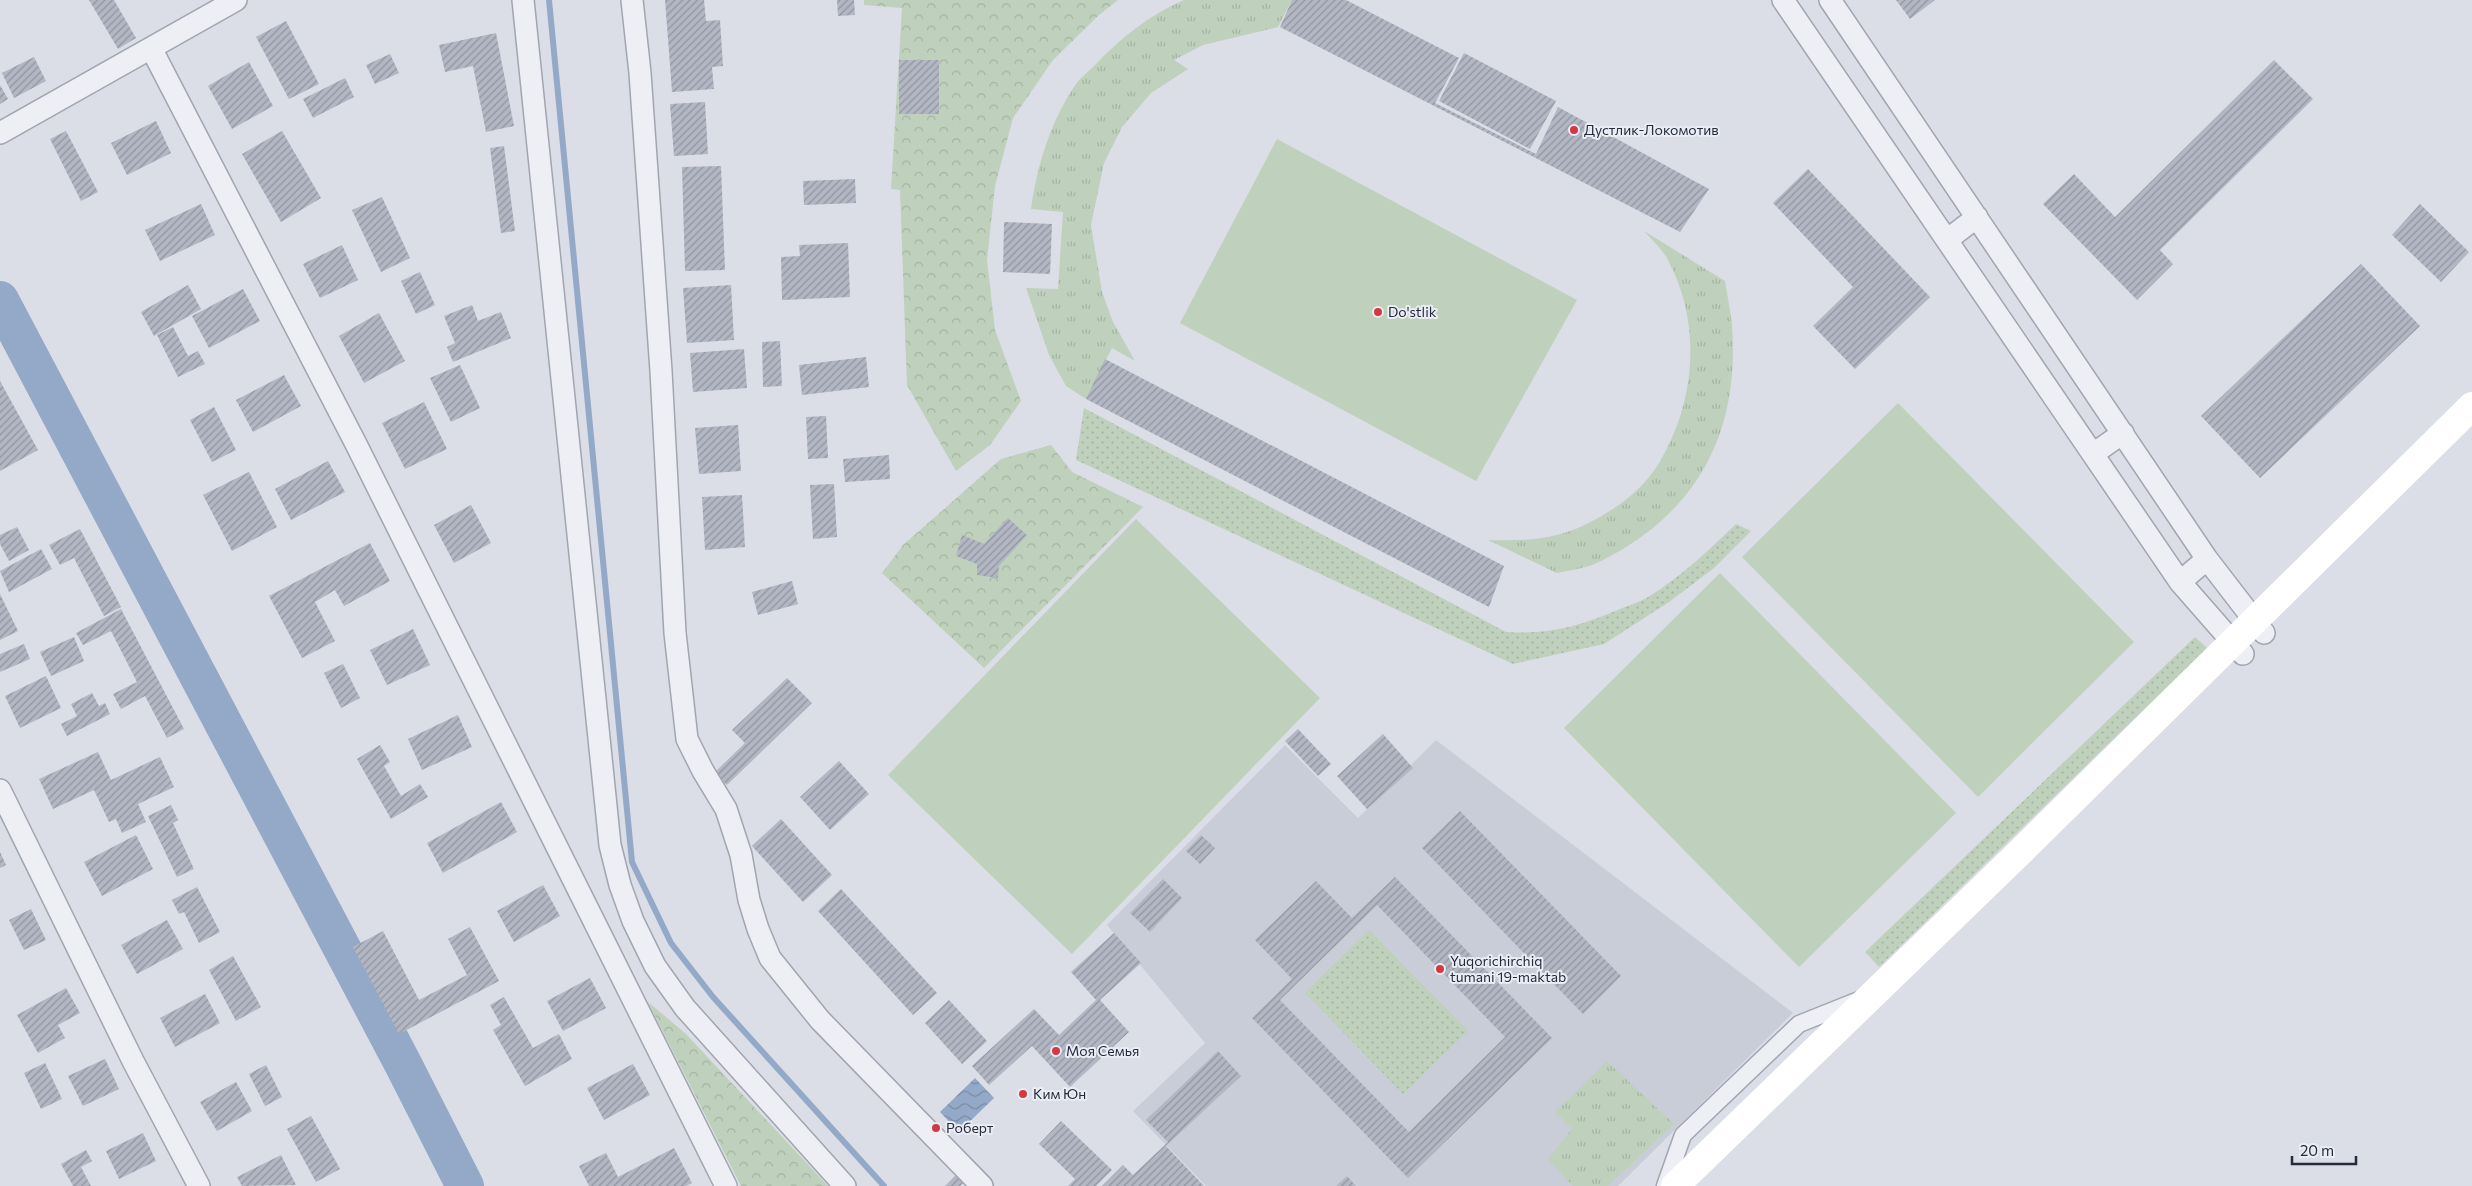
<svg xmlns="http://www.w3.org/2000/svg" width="2472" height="1186" font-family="Commissioner,sans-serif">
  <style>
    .built { fill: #c9cdd8 }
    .grass { fill: url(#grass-tufts) }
    .forest { fill: url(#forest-crowns) }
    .park { fill: url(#park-dots) }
    .pitch { fill: #bfd0bc }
    .water { fill: url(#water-waves) }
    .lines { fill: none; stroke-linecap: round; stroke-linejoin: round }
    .stream { stroke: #94a9c8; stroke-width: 6 }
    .river { stroke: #94a9c8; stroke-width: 38 }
    .building { fill: url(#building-hatch); fill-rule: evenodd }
    .pedestrian-casing { stroke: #a1a5b0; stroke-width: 19 }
    .minor-casing { stroke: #a1a5b0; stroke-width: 24 }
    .pedestrian { stroke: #eeeff4; stroke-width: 16 }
    .minor { stroke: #eeeff4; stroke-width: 21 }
    .secondary { stroke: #fff; stroke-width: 28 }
    .poi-dot { fill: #d23943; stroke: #eaedf4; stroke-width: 2 }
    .labels { text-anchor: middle; stroke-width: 4; stroke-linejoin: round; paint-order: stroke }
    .poi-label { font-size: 14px; fill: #252b3c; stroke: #eaedf4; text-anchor: start }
  </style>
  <defs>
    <pattern id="grass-tufts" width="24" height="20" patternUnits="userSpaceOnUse" patternTransform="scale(1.25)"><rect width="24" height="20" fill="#bfd0bc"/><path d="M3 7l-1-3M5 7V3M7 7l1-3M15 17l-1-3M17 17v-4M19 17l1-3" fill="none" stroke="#a4b3a2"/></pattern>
    <pattern id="forest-crowns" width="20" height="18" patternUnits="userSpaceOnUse" patternTransform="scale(1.25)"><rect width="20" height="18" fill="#bfd0bc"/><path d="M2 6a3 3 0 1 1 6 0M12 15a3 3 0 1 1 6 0" fill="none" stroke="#a4b3a2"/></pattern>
    <pattern id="park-dots" width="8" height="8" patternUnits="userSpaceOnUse" patternTransform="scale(1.25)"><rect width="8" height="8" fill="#bfd0bc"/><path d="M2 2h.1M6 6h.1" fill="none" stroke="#a4b3a2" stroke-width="1.8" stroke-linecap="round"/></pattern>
    <pattern id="water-waves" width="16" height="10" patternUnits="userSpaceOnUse" patternTransform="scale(1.25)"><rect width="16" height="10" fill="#94a9c8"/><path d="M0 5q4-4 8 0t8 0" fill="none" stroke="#798aa4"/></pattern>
    <pattern id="building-hatch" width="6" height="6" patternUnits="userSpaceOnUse" patternTransform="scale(1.25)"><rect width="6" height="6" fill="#b2b7c3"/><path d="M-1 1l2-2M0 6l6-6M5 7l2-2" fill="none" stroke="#9195a0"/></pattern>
  </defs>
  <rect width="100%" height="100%" fill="#dbdee6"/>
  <path class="built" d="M1436,740L1793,1013L1618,1186H1206L1133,1111L1205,1043L1107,925L1285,745L1358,818Z"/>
  <path class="grass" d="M1184,0H1292L1278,27L1203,45L1174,60L1188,69L1151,93L1122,127L1104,163L1091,225L1102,292L1113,322L1135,361L1112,348L1086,399L1066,386L1049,355L1026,288L1058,289L1063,212L1031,209C1037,166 1050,123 1074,87C1079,79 1088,72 1095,65C1121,38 1149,15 1184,0Z
    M1644,231L1725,281C1727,296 1731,311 1732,326C1740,433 1697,513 1601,561C1588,568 1571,570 1557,573L1488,540C1518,541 1550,540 1578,528C1608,515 1642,492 1659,463C1696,401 1702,324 1668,260C1663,250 1652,240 1644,231Z
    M1607,1061L1674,1124L1608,1186H1573L1548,1159L1572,1129L1555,1112Z"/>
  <path class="forest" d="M864,0H1118L1099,15L1053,60L1013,118L995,186L987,260L995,330L1021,401L990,445L956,471L907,385L900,190L891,189L902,8L864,5Z
    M1051,445L1072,472L1143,507L984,668L882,573L903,545L1001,459Z
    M648,1002L686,1034L828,1186H741Z"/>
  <path class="park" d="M1084,408L1506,632C1550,635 1580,626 1620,609C1629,605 1640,602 1648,597C1681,577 1709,550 1736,524L1751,531L1714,568L1669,602L1604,644L1513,664L1076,460Z
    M2195,637L2207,648L1879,967L1865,952Z
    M1369,930L1468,1031L1403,1094L1305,993Z"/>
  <path class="pitch" d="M1277,139L1577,300L1476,481L1180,323Z
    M1898,403L2134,642L1978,797L1742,557Z
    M1136,519L1320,698L1072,954L888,775Z
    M1720,573L1956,813L1799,967L1564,728Z"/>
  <path class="water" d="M975,1078L994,1098L959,1132L940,1112Z"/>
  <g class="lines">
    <path class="stream" d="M549,0L632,862L671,943L713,997L884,1186"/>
    <path class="river" d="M0,300L402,1062L465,1186"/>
  </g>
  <path class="building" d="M89,0H114L136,38L118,49Z
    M665,0H704L706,21L720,20L723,66L712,67L714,89L672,92Z
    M837,0H854L855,15L838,16Z
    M1292,0H1346L1459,58L1435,103L1536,154L1558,107L1709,189L1680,232L1280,27Z
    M1896,0H1935L1910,19Z
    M286,21L319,84L289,99L256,37Z
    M496,33L514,126L486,132L473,66L445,72L439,45Z
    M1464,53L1556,101L1530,149L1439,101Z
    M390,54L399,73L375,84L366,65Z
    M34,57L46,81L14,98L2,73Z
    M899,60H939V114H899Z
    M2274,60L2313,99L2160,250L2173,264L2137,300L2043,204L2074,174L2115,217Z
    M249,62L273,106L232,129L208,86Z
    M345,78L354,97L313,118L303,99Z
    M0,85L8,99L0,104Z
    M705,102L708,154L674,156L670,104Z
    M156,121L171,153L127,175L111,143Z
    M66,131L98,192L81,201L50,139Z
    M282,131L321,198L281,222L242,154Z
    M504,146L515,231L501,233L490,148Z
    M721,166L725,270L685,271L682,167Z
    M1808,169L1930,297L1855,369L1813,326L1853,287L1773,203Z
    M855,179L856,203L804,205L803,181Z
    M382,197L410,258L381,272L352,210Z
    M201,204L215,235L160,261L145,230Z
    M2420,204L2469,252L2441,282L2392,235Z
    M1004,222L1052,224L1050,274L1003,272Z
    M848,243L850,297L782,300L781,257L800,256L799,245Z
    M342,245L358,280L320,298L303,264Z
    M2361,264L2420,326L2260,478L2201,416Z
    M420,272L435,305L416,314L401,281Z
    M188,285L201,309L154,336L141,312Z
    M731,285L734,340L687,343L683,288Z
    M243,289L260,321L209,348L192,316Z
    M472,305L478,321L501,312L511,338L453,362L447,347L455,343L444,316Z
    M379,313L405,361L364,383L339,336Z
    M173,327L188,356L198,351L205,364L178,377L157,335Z
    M780,341L782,386L763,387L762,342Z
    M744,349L747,388L693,392L690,353Z
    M866,357L869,387L802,395L799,365Z
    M1105,359L1504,566L1489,607L1086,399Z
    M460,365L480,408L451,422L430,378Z
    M284,375L301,406L253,432L236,400Z
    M0,381L38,450L0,471Z
    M424,402L447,449L405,469L382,423Z
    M214,407L236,450L212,462L190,420Z
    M826,416L828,458L808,459L806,417Z
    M738,425L741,471L699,474L695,428Z
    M889,455L890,479L845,482L843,459Z
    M328,461L345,492L291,520L275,489Z
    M249,472L277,527L232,551L203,495Z
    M834,484L837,537L813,539L810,485Z
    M742,495L745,547L705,550L702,497Z
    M471,505L491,543L454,563L434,525Z
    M1008,518L1027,535L999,566L998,578L977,575V564L956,556L962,535L984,544Z
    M17,527L29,550L9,561L0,544V535Z
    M80,529L121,607L104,616L74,558L60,565L49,545Z
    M370,543L390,581L344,606L335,590L315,602L335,641L302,658L269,596Z
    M41,549L52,569L9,592L0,571Z
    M792,581L798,604L758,615L752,592Z
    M0,594L18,631L0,640Z
    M121,609L184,729L167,738L145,696L121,709L113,694L137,682L111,631L83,645L76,633Z
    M413,629L430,665L387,685L370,650Z
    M74,637L84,661L51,676L40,652Z
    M24,644L30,659L0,672V654Z
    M343,664L360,698L341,708L324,673Z
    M46,676L61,708L20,728L5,696Z
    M787,678L812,703L727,785L714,773L745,743L732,730Z
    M92,693L99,706L105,703L110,714L67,736L61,724L77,716L71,704Z
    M458,715L472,747L422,770L408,739Z
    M1298,729L1331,764L1318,776L1285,741Z
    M1383,734L1413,768L1367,809L1337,776Z
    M380,745L390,762L384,766L401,796L420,784L428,797L391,819L357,759Z
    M98,752L111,780L160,757L174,787L138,804L146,822L122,833L116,819L109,822L94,790L53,809L39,779Z
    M839,761L869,794L830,830L800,797Z
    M501,802L517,832L443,873L427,843Z
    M171,805L178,820L173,823L194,869L177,877L148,816Z
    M1460,811L1621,976L1583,1014L1422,848Z
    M781,819L832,875L803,902L752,846Z
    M136,835L153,869L102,896L84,862Z
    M1201,835L1215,848L1200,864L1186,851Z
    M0,852L6,865L0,868Z
    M1395,877L1552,1038L1408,1178L1252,1018L1292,979L1255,940L1316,881L1352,918ZM1377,905L1505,1037L1409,1132L1280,1000Z
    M1163,879L1182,898L1150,932L1130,913Z
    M543,885L560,916L514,942L497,911Z
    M197,887L220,932L199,943L184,912L179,914L172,900Z
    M841,889L937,993L913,1015L818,911Z
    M31,909L46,940L24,950L9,920Z
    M167,920L183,949L137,974L121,945Z
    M470,927L499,981L399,1034L353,947L383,931L419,1000L467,975L448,939Z
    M1114,933L1141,963L1100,1000L1129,1032L1070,1087L1032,1046L989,1085L972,1066L1034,1009L1059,1035L1096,1000L1071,972Z
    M233,956L261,1007L236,1021L209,970Z
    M590,978L606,1008L563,1031L547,1001Z
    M66,988L80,1013L58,1025L65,1038L38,1053L17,1015Z
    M205,994L220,1023L175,1047L160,1018Z
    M504,997L533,1048L559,1034L572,1059L525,1086L493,1030L501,1025L490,1005Z
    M949,1000L987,1041L962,1064L925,1023Z
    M1218,1051L1241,1076L1166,1146L1204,1186H1102L1123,1165L1133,1175L1168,1142L1146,1120Z
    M105,1059L119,1089L83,1106L68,1076Z
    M45,1063L62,1099L41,1109L24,1073Z
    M633,1064L650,1095L604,1120L587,1088Z
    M266,1065L282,1097L265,1106L249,1074Z
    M236,1082L252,1111L217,1131L200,1102Z
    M311,1116L340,1169L316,1182L287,1129Z
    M1061,1121L1112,1170L1096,1186H1068L1075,1179L1039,1144Z
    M143,1133L156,1161L119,1179L106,1151Z
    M674,1148L692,1183L686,1186H589L579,1166L606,1153L618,1177Z
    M86,1150L92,1161L81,1167L91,1186H73L61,1164Z
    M281,1155L296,1185L242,1186L237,1177Z
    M956,1175L963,1183L960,1186H945Z
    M1347,1176L1356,1186H1336Z"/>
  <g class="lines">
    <defs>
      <path id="pedestrian" d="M1665,1186L1683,1135L1799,1024L1859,1000"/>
      <path id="minor" d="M523,0L610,845L620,885L633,921L655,966L685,1008L845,1186
        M632,0L640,73L661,371L675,633L687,739L703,771L726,809L741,855L749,900L758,929L770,958L820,1020L982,1186
        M1783,0L2180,582L2243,654
        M1830,0L2207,559L2264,633
        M151,48L356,444L726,1186
        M0,133L236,0
        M1947,240L1977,217
        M2093,454L2123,433
        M2180,582L2207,559
        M0,790L133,1061L199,1186"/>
    </defs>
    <use href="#pedestrian" class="pedestrian-casing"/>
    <use href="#minor" class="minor-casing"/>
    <use href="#pedestrian" class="pedestrian"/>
    <use href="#minor" class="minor"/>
    <path class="secondary" d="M1675,1186L2017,855L2472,406"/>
  </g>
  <g class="poi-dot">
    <circle cx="1574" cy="130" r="5"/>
    <circle cx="1378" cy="312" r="5"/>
    <circle cx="1440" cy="969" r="5"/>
    <circle cx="1056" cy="1051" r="5"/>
    <circle cx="1023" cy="1094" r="5"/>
    <circle cx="936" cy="1128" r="5"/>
  </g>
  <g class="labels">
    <g class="poi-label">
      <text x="1584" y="135">Дустлик-Локомотив</text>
      <text x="1388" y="317">Do'stlik</text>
      <text x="1450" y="966">Yuqorichirchiq<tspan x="1450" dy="16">tumani 19-maktab</tspan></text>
      <text x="1066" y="1056">Моя Семья</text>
      <text x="1033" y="1099">Ким Юн</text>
      <text x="946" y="1133">Роберт</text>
    </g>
  </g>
  <path d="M2292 1156v8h64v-8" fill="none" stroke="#252b3c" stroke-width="2.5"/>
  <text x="2300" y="1156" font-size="15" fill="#252b3c" stroke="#eaedf4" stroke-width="4" paint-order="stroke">20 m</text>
</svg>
